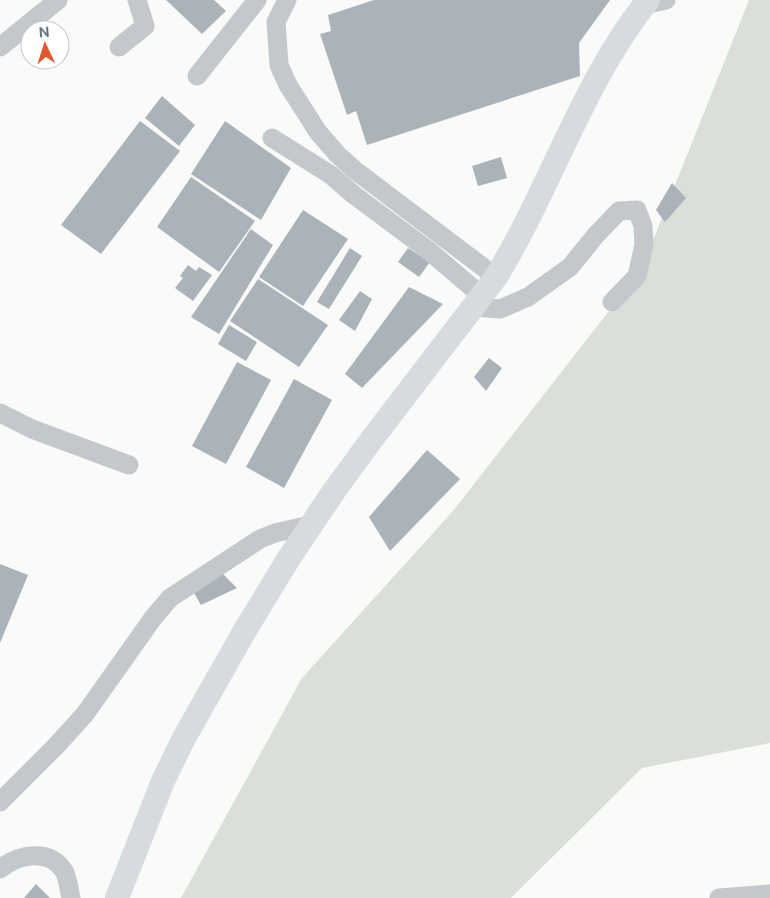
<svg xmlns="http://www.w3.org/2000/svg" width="770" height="898" font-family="'Public Sans',sans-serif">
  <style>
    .green { fill: #dadfd7 }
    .building { fill: #aab3b9 }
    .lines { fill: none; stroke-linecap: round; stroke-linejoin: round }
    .minor { stroke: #c3c8cc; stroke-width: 19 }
    .major { stroke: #d6dbdf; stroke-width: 24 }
  </style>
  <rect width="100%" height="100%" fill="#fafaf8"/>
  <path class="green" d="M749,0H770V743L642,768L511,898H181L302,678L453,511L641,270Z"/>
  <path class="building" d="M166,0H214L226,11L202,34Z
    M374,0H610L579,43L580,76L367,145L356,111L347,115L320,34L331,31L328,15Z
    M162,96L195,125L179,146L145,118Z
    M140,121L180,151L101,254L61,225Z
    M225,121L291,168L261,220L191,174Z
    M501,157L507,178L478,186L472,166Z
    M191,177L255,221L219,272L157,227Z
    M672,183L686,198L665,222L656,210Z
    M303,210L348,239L303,306L259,277Z
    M251,229L273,245L219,334L191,317Z
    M350,248L362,256L329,309L317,302Z
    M408,248L430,262L419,277L398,262Z
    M188,265L196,271L199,267L212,275L193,301L175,288L183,278L180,276Z
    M258,279L328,325L299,367L230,321Z
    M409,287L443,304L362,388L345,374Z
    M360,291L372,299L355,331L339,320Z
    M229,325L257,342L246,361L218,344Z
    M489,358L502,368L486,391L474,377Z
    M237,362L271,380L226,464L192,446Z
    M294,379L332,400L284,488L246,467Z
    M427,450L460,479L390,551L369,517Z
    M0,564L28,575L0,643Z
    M223,574L237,588L201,605L194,593Z
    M36,884L50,898H24Z"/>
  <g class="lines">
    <path class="minor" d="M287,0L276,22L279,65L288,85L318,132L338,155L356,171L496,277
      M644,5L666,0
      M0,47L58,0
      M119,47L145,26L137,0
      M197,76L257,0
      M272,138L331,175L354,195L428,250L482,296
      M473,307L500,309L528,297L570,267L596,235L619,211L637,210L643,226L644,245L637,276L612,302
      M0,413L32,429L129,465
      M0,802L56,746L85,714L153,618L170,598L260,539L275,533L310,525
      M0,869C18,855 49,847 64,871C68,878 69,890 71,898
      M719,898L770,894"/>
    <path class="major" d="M117,898L163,781L184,738L244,632L289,558L334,491L372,439L496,277C551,187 582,83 648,0"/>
  </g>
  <g transform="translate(45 45) rotate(356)"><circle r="24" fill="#ffffff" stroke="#c1c8cd"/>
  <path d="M0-4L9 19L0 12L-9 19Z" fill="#e4572e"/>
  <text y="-8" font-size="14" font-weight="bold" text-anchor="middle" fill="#657683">N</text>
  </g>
</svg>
